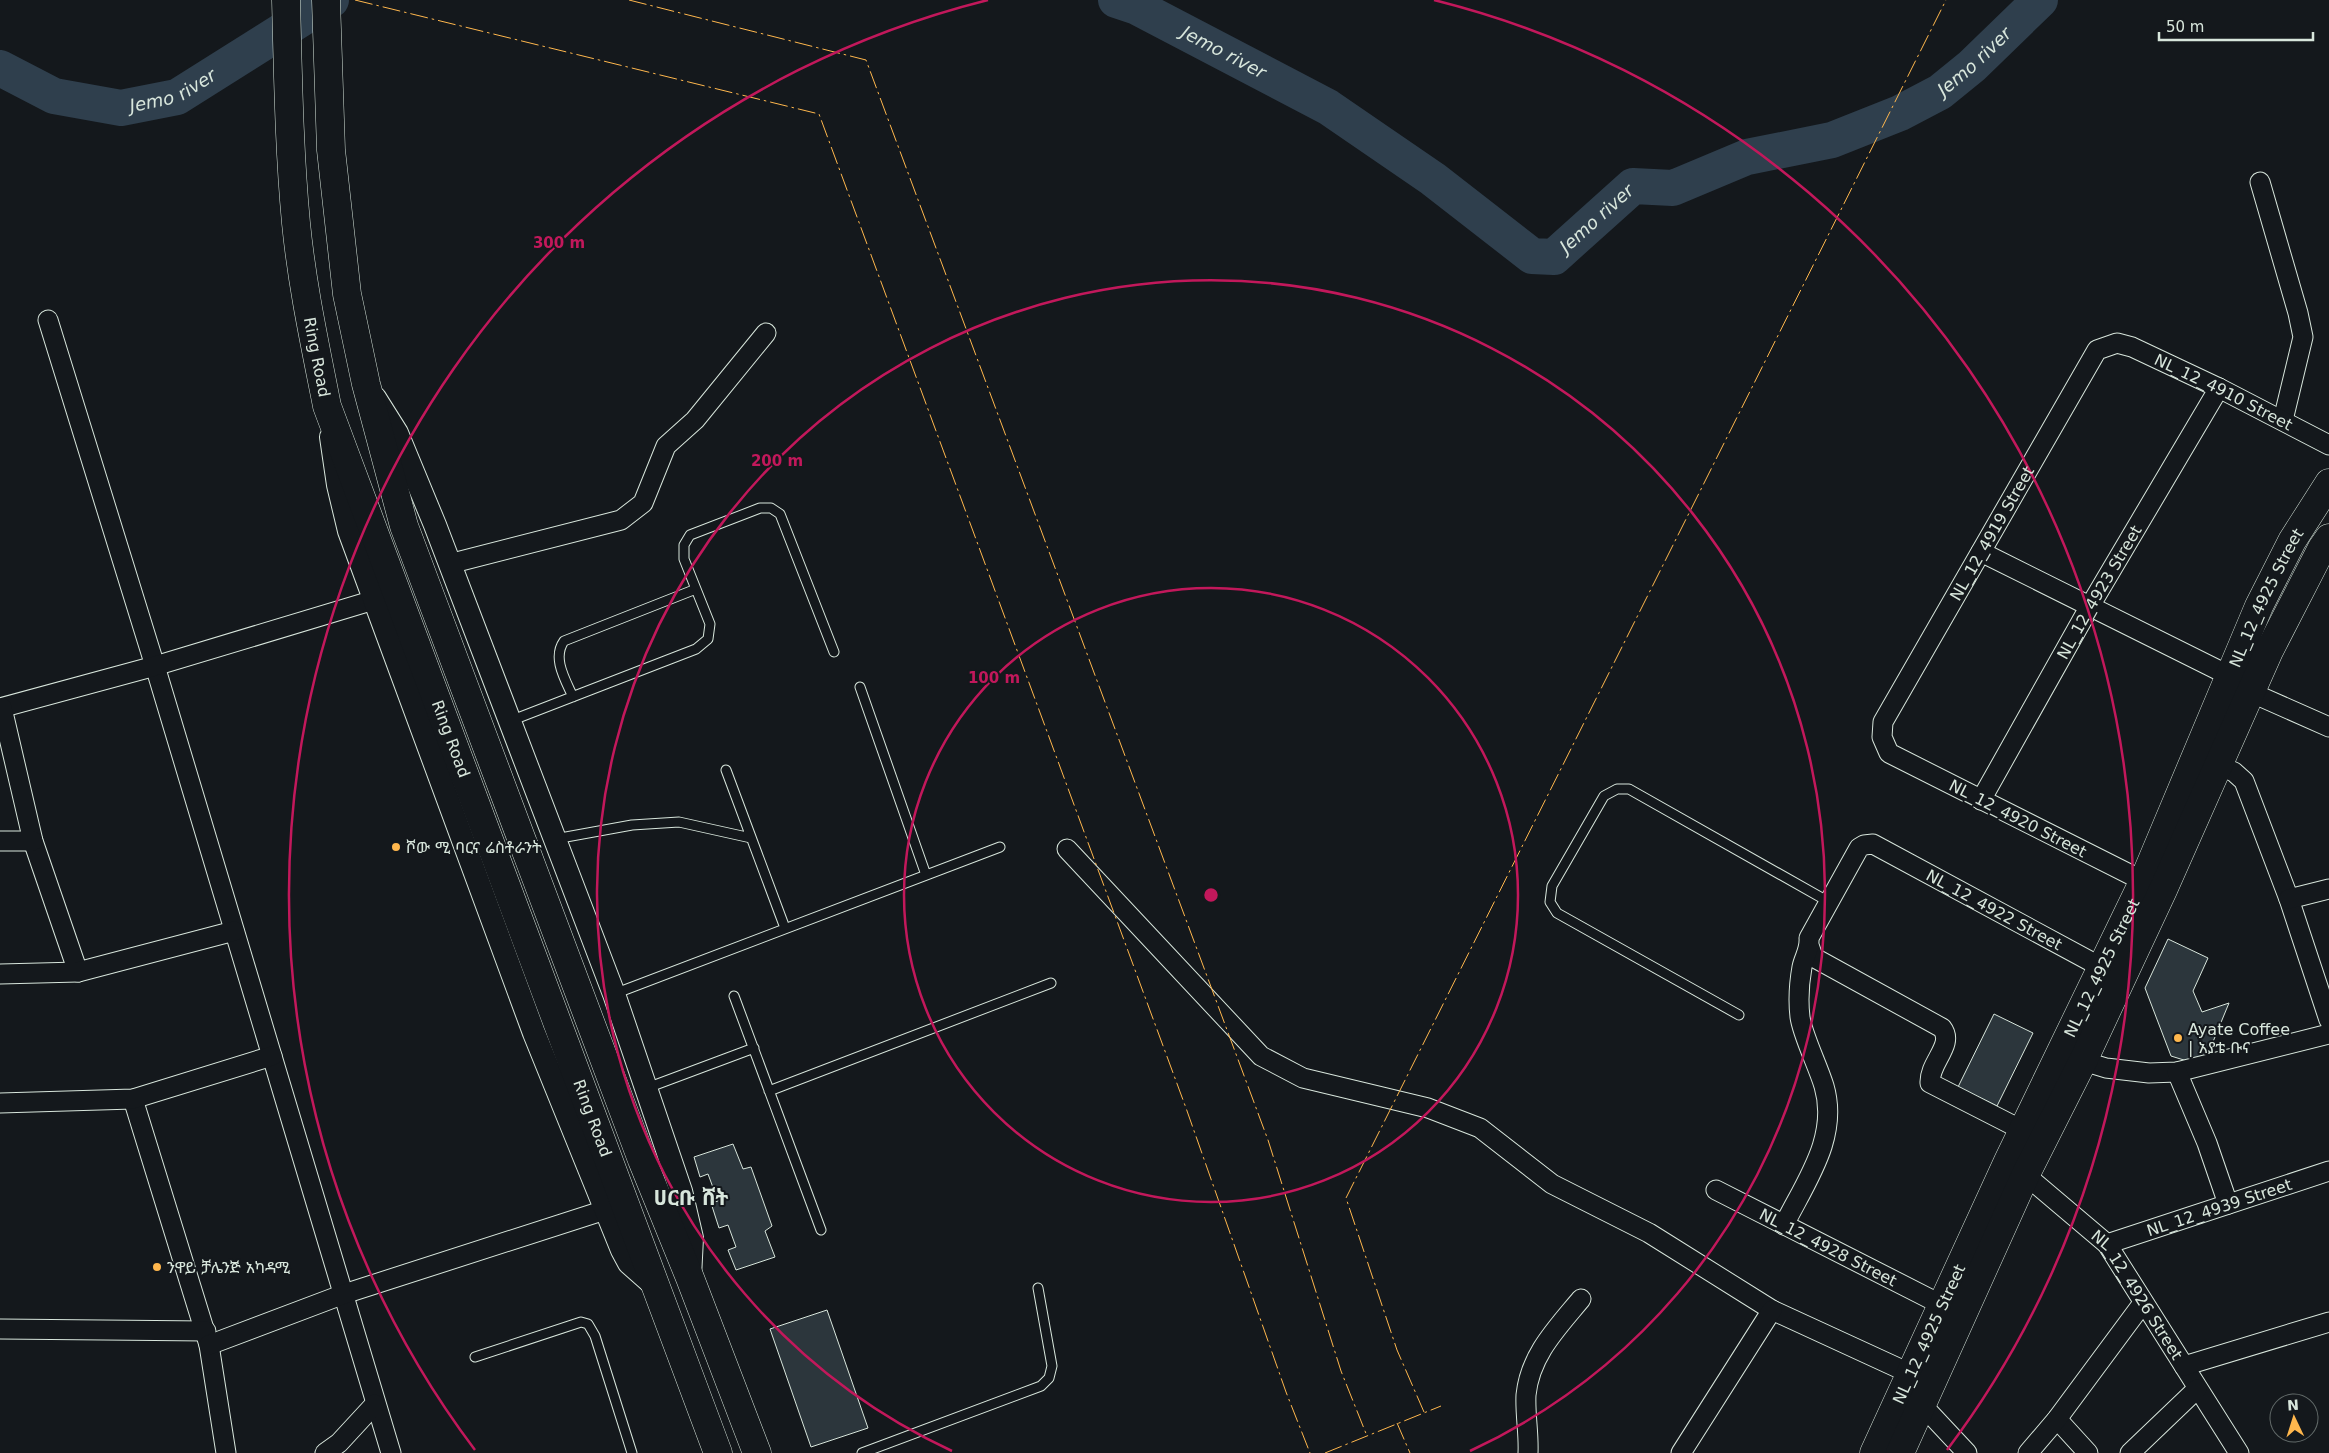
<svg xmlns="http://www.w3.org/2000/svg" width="2329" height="1453" font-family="'DejaVu Sans','Noto Sans Ethiopic',sans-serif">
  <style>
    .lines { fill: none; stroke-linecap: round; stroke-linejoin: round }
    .river { stroke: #2f3f4d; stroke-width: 36 }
    .building { fill: #2c363c; stroke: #d8e6dc }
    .service-casing { stroke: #d8e6dc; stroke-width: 11 }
    .minor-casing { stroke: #d8e6dc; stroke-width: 21 }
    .tertiary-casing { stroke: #d8e6dc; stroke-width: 24 }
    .primary-casing { stroke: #d8e6dc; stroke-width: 29 }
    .trunk-casing { stroke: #d8e6dc; stroke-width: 29 }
    .service { stroke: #14181c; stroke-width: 9 }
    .minor { stroke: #14181c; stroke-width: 19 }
    .tertiary { stroke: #14181c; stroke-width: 22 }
    .primary { stroke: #14181c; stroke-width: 28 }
    .trunk { stroke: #14181c; stroke-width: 28 }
    .power { stroke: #ffb74d; stroke-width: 1; stroke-dasharray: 18 4 2.5 4; stroke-linecap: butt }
    .ring { fill: none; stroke: #c2185b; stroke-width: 2.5 }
    .poi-dot { fill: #ffb74d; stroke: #14181c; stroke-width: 2 }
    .labels { text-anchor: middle; stroke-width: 4; stroke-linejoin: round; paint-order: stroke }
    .street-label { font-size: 16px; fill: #d8e6dc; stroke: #14181c }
    .poi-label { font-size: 16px; fill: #d8e6dc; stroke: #14181c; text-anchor: start }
    .water-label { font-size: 18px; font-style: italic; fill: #d8e6dc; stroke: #14181c }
    .district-label { font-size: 21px; font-weight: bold; fill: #d8e6dc; stroke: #14181c }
    .centre { fill: #c2185b; stroke: #14181c; stroke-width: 2.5 }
    .ring-label { font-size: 15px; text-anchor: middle; font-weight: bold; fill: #c2185b; stroke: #14181c; stroke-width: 4; stroke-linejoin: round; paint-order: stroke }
  </style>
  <rect width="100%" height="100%" fill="#14181c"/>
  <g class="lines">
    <g class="river">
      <path id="s1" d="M1116,0L1137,7L1328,107L1433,179L1532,256L1554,257L1633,186L1673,188L1747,157L1832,140L1900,113L1940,92L1972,66L2040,0"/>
      <path id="s2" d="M0,68L54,96L121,108L177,97L331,0"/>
    </g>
  </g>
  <path class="building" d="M2168,939L2208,958L2193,991L2202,1012L2229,1003L2203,1066L2171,1056L2145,988Z
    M1994,1014L2033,1033L1997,1106L1958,1087Z
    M733,1144L743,1169L751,1167L772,1226L765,1231L775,1257L736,1270L728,1250L736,1247L728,1225L719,1228L711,1203L718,1201L708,1174L700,1177L694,1157Z
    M827,1310L868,1428L811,1447L770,1329Z"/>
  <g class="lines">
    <defs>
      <path id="service" d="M860,687L926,875
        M573,697C565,679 552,658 564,641L696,589
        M510,721L696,649L708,639L710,624L684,559V545L690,535L760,508H771L780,514L834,652
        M726,770L785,928
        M555,839L632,825L679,822L751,838
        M614,994L1000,847
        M734,996L821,1230
        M1739,1015L1557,913L1550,902L1552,886L1604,796L1617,789H1629L1829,902
        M647,1088L754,1048
        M769,1091L1051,983
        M475,1357L581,1322L588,1324L595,1336L632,1453
        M862,1453L1041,1386L1049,1378L1052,1366L1038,1288"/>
      <g id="minor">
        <path d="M2260,182L2298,313L2303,337L2283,420"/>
        <path d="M48,320L155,666L391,1453"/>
        <path d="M1981,552L2230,676"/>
        <path d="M449,564L621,520L643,503L666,446L695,420L766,333"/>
        <path d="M2250,692L2329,727"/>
        <path d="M0,708L155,666L374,600"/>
        <path d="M2,708L33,841L78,972"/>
        <path d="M2207,760L2234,772L2244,781L2289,899L2329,1020"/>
        <path id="s3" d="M1981,800L2090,606L2219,388"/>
        <path d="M0,841H33"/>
        <path d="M1067,849L1261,1056L1303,1078L1428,1108L1480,1128L1552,1184L1649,1233L1772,1310L1909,1373"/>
        <path id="s4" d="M2153,886L1889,753L1882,737L1883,722L2097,350L2117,343L2132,347L2219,388L2329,445"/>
        <path d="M2289,899L2329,889"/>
        <path d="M1810,948L1813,957L1942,1028C1955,1045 1929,1062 1930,1083L2022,1130"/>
        <path d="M0,974L78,972L234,931"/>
        <path d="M2083,1061L2106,1068L2149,1073L2177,1072L2329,1034"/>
        <path d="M2177,1072L2207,1143L2228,1204"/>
        <path d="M133,1099L209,1345L226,1453"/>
        <path d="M0,1103L133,1099L272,1056"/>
        <path id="s5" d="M2016,1167L2107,1244L2239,1453"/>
        <path id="s6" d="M1716,1190L1940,1304"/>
        <path id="s7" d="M1784,1225C1806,1181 1839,1137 1824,1086C1818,1066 1802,1034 1800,1017C1798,1000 1799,984 1802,967C1804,957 1810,950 1809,938L1859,848L1864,845L1873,844L2112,973"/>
        <path id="s8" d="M2107,1244L2329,1171"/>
        <path d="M0,1329L206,1331"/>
        <path d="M209,1345L344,1294L605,1210"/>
        <path d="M2184,1366L2329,1322"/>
        <path d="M1923,1406L1967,1453"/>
        <path d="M2057,1419L2088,1453"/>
        <path d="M325,1453L339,1443L375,1404"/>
        <path d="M1528,1453C1529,1434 1525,1414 1526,1395C1530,1355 1557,1328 1581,1299"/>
        <path d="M1681,1453L1772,1310"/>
        <path d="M2028,1453L2057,1419L2143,1303"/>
        <path d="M2130,1453L2197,1389"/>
      </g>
      <path id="tertiary" d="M375,398L397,433L435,525L614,994L681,1191L692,1238L690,1277
        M331,437L338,485L349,531L534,1033L622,1250L629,1263L655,1286"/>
      <g id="primary">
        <path id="s9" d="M1874,1453L2008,1161L2143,882L2259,606L2292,541L2329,483"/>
        <path d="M1900,1453L2026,1174L2083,1061L2163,890L2269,651L2322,548L2329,538"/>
      </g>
      <g id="trunk">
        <path id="s10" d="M286,0C288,74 289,149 296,223C302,285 315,345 327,406L718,1453"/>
        <path d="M326,0L331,150L347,294L366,384L404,526L642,1160L690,1278L757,1453"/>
      </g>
    </defs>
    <use href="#service" class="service-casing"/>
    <use href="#minor" class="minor-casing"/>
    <use href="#tertiary" class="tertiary-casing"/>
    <use href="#primary" class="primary-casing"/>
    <use href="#trunk" class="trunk-casing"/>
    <use href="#service" class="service"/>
    <use href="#minor" class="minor"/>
    <use href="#tertiary" class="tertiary"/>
    <use href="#primary" class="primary"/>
    <use href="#trunk" class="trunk"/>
    <path class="power" d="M355,0L819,114L1186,1108L1286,1392L1310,1453
      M629,0L866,60L1268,1140L1341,1371L1367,1436
      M1424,1412L1397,1350L1346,1198L1946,0
      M1397,1423L1410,1453
      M1325,1453L1441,1406"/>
  </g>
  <g class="ring">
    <circle cx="1211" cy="895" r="307"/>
    <path d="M952 1451A614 614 0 1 1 1470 1451"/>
    <path d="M475 1450A922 922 0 0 1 988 0M1434 0A922 922 0 0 1 1947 1450"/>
  </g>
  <g class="poi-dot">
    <circle cx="396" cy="847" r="5"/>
    <circle cx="2178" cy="1038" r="5"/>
    <circle cx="157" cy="1267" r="5"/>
  </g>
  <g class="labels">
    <g class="street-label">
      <text dy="6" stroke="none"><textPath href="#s10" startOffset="359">Ring Road</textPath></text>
      <text dy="6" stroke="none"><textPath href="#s4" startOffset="896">NL_12_4910 Street</textPath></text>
      <text dy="6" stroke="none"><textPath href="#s4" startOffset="546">NL_12_4919 Street</textPath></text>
      <text dy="6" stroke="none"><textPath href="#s3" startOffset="239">NL_12_4923 Street</textPath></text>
      <text dy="6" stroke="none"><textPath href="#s9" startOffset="941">NL_12_4925 Street</textPath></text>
      <text dy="6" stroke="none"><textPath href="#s10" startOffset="764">Ring Road</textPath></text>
      <text transform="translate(2018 818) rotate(27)" y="6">NL_12_4920 Street</text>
      <text dy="6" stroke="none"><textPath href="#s7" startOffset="558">NL_12_4922 Street</textPath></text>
      <text dy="6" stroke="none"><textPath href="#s9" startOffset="536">NL_12_4925 Street</textPath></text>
      <text dy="6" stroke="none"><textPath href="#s10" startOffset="1169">Ring Road</textPath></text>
      <text dy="6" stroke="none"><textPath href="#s8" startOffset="118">NL_12_4939 Street</textPath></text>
      <text dy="6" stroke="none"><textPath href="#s6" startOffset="126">NL_12_4928 Street</textPath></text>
      <text dy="6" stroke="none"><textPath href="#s5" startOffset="178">NL_12_4926 Street</textPath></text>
      <text dy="6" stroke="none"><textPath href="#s9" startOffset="131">NL_12_4925 Street</textPath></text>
    </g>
    <g class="poi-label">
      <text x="406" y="853">ሾው ሚ ባርና ሬስቶራንት</text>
      <text x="2188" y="1035">Ayate Coffee<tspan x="2188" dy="18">| አያቴ ቡና</tspan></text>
      <text x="167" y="1273">ንዋይ ቻሌንጅ አካዳሚ</text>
    </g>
    <g class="water-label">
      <text dy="6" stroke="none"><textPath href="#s1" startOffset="120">Jemo river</textPath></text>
      <text dy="6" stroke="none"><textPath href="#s1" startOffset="990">Jemo river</textPath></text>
      <text dy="6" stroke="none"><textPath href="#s2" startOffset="184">Jemo river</textPath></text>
      <text dy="6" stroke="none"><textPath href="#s1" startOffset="570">Jemo river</textPath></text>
    </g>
    <g class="district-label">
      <text x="691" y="1205">ሀርቡ ሸት</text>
    </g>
  </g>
  <circle cx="1211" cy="895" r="8" class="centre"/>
  <g class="ring-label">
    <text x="559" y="248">300 m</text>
    <text x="777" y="466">200 m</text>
    <text x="994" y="683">100 m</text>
  </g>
  <g transform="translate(2294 1418) rotate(356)"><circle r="24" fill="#14181c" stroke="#626a69"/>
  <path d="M0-4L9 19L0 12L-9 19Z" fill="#ffb74d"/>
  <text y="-8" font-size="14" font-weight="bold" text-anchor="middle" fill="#d8e6dc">N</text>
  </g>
  <path d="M2159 32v8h154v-8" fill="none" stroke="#d8e6dc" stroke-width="2.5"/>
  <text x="2166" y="32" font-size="15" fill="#d8e6dc" stroke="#14181c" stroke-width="4" paint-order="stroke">50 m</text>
</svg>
